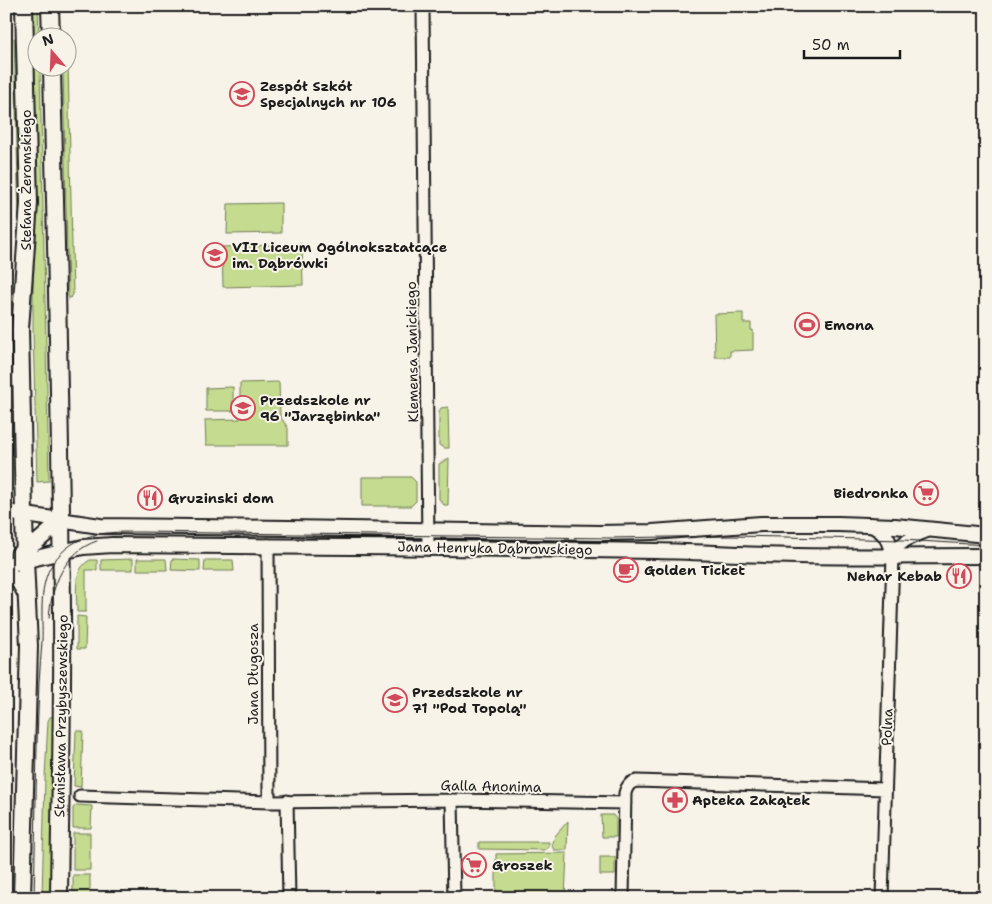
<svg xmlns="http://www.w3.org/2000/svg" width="992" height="904" font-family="'Shantell Sans',sans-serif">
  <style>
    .green { fill: #c5db90; stroke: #707c56 }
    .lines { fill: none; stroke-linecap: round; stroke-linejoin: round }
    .minor-casing { stroke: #1c1c1c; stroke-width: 15 }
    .tertiary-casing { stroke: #1c1c1c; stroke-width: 18 }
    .secondary-casing { stroke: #1c1c1c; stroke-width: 20 }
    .minor { stroke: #f7f3e8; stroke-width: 11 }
    .tertiary { stroke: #f7f3e8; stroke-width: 14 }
    .secondary { stroke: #f7f3e8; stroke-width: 16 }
    .tram { stroke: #1c1c1c; stroke-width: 1 }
    .labels { text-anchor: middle; stroke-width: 4; stroke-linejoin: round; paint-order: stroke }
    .poi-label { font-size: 14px; font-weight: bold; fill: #1c1c1c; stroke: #f7f3e8; text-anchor: start }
    .street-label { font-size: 14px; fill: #1c1c1c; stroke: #f7f3e8 }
  </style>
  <rect width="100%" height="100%" fill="#f7f3e8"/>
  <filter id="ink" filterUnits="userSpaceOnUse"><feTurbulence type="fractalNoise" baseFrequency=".02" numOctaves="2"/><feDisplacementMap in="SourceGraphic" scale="10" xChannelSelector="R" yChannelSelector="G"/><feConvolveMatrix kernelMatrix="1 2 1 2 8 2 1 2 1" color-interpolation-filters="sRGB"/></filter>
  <g filter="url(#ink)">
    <path class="green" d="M32,6H38L39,37L38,38V68H40L49,481L37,482L33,330V287L37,203Z
      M14,38L17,40L21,210L19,219Z
      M68,60L73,295L69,299L68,295L63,68H68Z
      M281,203V233L227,234L228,204Z
      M302,244L303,285L223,287L222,247Z
      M743,313V323H751V330H753V350L730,351V357H715L714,314Z
      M6,382L8,388L10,471L8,481H6Z
      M279,382L280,416L288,428V445H206L205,420L240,419V383Z
      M233,387V411H206V388Z
      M448,407L449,448H444L439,445V412L441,408Z
      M449,458L448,505H444L439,499V464Z
      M362,477H411L416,482V501L411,506H362Z
      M133,559V570H101V560Z
      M137,559H166L167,570H137Z
      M172,559L200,560V571L171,570Z
      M90,560H97V570H86V612H77C77,595 72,569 90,560Z
      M205,560H233L234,571H204Z
      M6,604L12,612L9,724L6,723Z
      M77,616L86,617L85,649H77Z
      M53,716L52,898H42L45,778L48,721L50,717Z
      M76,731H83L81,787L74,786Z
      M76,805L92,806L91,828H73V808Z
      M601,815H613L616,819V837H602Z
      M568,821L567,850H554L552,846L555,836Z
      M73,833H90V870H73Z
      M479,842H549V847L545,850L479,849Z
      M567,853L565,898H496V854Z
      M600,857H615V875H600Z
      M73,875H90V898H73Z"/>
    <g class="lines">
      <defs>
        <path id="minor" d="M423,6L428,548
          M268,545L269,802
          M80,796L269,802L452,800L625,803
          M452,800L454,898
          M287,801L289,898
          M623,898L625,793C627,786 630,782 637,781L885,789
          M882,898L893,556C899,540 916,536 931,530"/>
        <path id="tertiary" d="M6,512L100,526L288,528L600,533L652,532L761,524H838L895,526L986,535
          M870,525C885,529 890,542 893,556
          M18,554L37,542L61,521
          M6,565L83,547L112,545C293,546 475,548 656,551C703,552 750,555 797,556C860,557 923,556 986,556
          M6,571L18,581L26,595"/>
        <path id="secondary" d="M50,6L51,38
          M52,68C56,250 61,432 62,614C63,709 60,803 59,898
          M22,898L29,646L25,560L20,329L29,203L24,6"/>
      </defs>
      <use href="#minor" class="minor-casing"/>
      <use href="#tertiary" class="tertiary-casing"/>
      <use href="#secondary" class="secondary-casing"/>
      <use href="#minor" class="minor"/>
      <use href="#tertiary" class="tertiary"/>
      <use href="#secondary" class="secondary"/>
      <path class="tram" d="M49,618C51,586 65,551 97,541
        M34,898C36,826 36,754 39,682C40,668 41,655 42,641C43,616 38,585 53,563C75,531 107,532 141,532L609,538L730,536L786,537L903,540L986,545"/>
    </g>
  </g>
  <defs>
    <symbol id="school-ring" viewBox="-11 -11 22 22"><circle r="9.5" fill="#f7f3e8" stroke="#d1495b" stroke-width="1.5"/><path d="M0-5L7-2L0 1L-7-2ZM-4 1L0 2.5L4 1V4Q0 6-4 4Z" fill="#d1495b"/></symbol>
    <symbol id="stadium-ring" viewBox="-11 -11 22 22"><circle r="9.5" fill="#f7f3e8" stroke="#d1495b" stroke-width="1.5"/><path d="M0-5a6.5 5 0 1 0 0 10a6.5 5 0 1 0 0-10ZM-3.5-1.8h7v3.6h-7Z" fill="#d1495b"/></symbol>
    <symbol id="supermarket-ring" viewBox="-11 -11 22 22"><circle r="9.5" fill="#f7f3e8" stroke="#d1495b" stroke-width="1.5"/><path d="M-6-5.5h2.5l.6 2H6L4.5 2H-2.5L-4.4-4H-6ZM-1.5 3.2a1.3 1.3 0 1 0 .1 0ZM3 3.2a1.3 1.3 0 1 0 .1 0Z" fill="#d1495b"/></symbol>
    <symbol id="restaurant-ring" viewBox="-11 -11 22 22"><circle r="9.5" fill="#f7f3e8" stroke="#d1495b" stroke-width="1.5"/><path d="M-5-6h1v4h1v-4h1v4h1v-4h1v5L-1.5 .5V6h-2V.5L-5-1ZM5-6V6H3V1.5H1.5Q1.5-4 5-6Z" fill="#d1495b"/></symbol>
    <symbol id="cafe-ring" viewBox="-11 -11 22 22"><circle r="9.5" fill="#f7f3e8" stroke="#d1495b" stroke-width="1.5"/><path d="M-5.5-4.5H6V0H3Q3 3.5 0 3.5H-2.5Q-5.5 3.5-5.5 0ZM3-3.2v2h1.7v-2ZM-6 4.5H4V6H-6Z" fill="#d1495b"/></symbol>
    <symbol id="pharmacy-ring" viewBox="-11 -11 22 22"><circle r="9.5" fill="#f7f3e8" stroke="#d1495b" stroke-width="1.5"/><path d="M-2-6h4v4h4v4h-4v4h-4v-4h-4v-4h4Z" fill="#d1495b"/></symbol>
  </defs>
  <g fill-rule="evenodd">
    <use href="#school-ring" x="228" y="80" width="28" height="28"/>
    <use href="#school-ring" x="201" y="241" width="28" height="28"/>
    <use href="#stadium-ring" x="793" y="311" width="28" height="28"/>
    <use href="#school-ring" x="229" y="394" width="28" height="28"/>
    <use href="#supermarket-ring" x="912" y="479" width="28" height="28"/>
    <use href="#restaurant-ring" x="136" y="484" width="28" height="28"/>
    <use href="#cafe-ring" x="612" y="556" width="28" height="28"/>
    <use href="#restaurant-ring" x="945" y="562" width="28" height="28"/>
    <use href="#school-ring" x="381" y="686" width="28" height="28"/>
    <use href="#pharmacy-ring" x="661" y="786" width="28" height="28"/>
    <use href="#supermarket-ring" x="460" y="851" width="28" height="28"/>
  </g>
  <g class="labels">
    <g class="poi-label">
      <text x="260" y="91">Zespół Szkół<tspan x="260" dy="16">Specjalnych nr 106</tspan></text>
      <text x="232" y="252">VII Liceum Ogólnokształcące<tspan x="232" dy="16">im. Dąbrówki</tspan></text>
      <text x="824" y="330">Emona</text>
      <text x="260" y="405">Przedszkole nr<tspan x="260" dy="16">96 "Jarzębinka"</tspan></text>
      <text x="908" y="498" text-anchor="end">Biedronka</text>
      <text x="168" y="503">Gruzinski dom</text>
      <text x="644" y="575">Golden Ticket</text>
      <text x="942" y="581" text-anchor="end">Nehar Kebab</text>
      <text x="412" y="697">Przedszkole nr<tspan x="412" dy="16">71 "Pod Topolą"</tspan></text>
      <text x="692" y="805">Apteka Zakątek</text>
      <text x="492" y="870">Groszek</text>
    </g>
    <g class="street-label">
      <text transform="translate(26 180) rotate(-90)" y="5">Stefana Żeromskiego</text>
      <text transform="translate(412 352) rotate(-91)" y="5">Klemensa Janickiego</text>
      <text transform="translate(495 548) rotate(1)" y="5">Jana Henryka Dąbrowskiego</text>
      <text transform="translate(253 674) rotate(-90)" y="5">Jana Długosza</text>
      <text transform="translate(61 716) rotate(-89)" y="5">Stanisława Przybyszewskiego</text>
      <text transform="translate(887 727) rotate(-88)" y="5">Polna</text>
      <text transform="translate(491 786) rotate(1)" y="5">Galla Anonima</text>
    </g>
  </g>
  <rect width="992" height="904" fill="none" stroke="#f7f3e8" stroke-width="25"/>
  <rect x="12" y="12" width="967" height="879" fill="none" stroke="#1c1c1c" stroke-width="2" filter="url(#ink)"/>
  <g transform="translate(52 52) rotate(341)"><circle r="24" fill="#f7f3e8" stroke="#9f9d96"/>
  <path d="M0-4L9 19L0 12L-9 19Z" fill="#d1495b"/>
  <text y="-8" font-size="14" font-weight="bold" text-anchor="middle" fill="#1c1c1c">N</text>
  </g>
  <path d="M804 50v8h96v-8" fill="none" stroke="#1c1c1c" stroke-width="2.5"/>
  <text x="812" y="50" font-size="15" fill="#1c1c1c" stroke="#f7f3e8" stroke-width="4" paint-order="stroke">50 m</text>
</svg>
